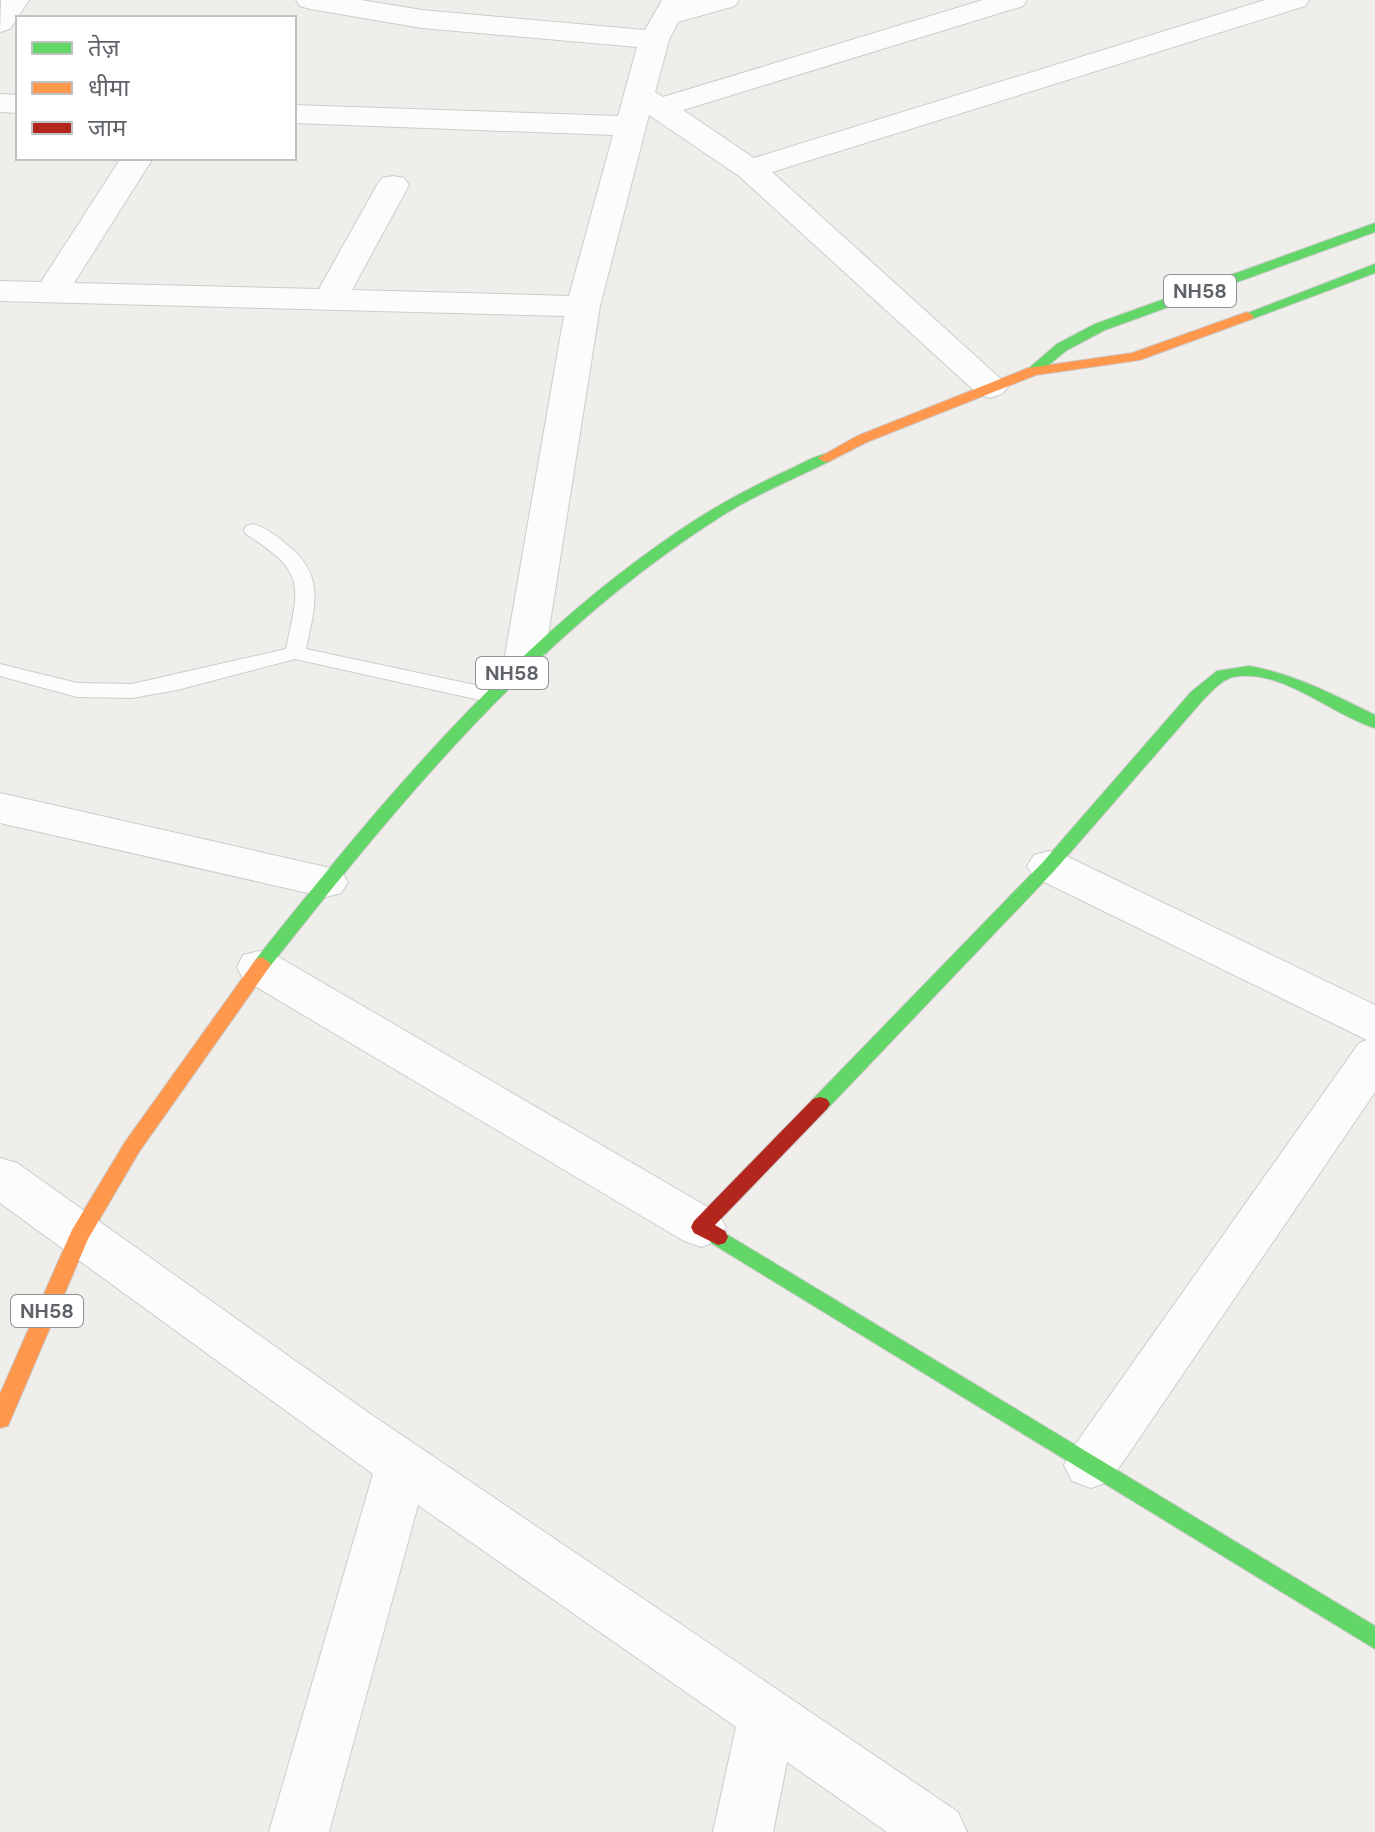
<svg xmlns="http://www.w3.org/2000/svg" width="1375" height="1832" font-family="'DM Sans','Noto Sans Devanagari',sans-serif">
  <style>
    .lines { fill: none; stroke-linecap: round; stroke-linejoin: round }
    .lane-casing { stroke: #cbcccc; stroke-width: 2 }
    .street-casing { stroke: #cbcccc; stroke-width: 2 }
    .fast-casing { stroke: #cacacb; stroke-width: 2 }
    .slow-casing { stroke: #cacacb; stroke-width: 2 }
    .jam-casing { stroke: #cacacb; stroke-width: 2 }
    .lane { fill: #fdfcfc; fill-rule: evenodd }
    .street { fill: #fdfcfc; fill-rule: evenodd }
    .fast { fill: #63d668; fill-rule: evenodd }
    .slow { fill: #ff974d; fill-rule: evenodd }
    .jam { fill: #b3261e; fill-rule: evenodd }
    .labels { text-anchor: middle; stroke-width: 6; stroke-linejoin: round; paint-order: stroke }
    .shield { fill: #fff; stroke: #8f9295; stroke-width: 2 }
    .shield-label { font-size: 20px; font-weight: bold; fill: #5f6368 }
  </style>
  <rect width="100%" height="100%" fill="#efeeea"/>
  <g class="lines">
    <defs>
      <path id="lane" d="M253,524C265,527 277,536 286,544C326,575 315,605 306,649L489,688L499,695L496,700L489,702L295,659L177,690L132,698L77,697L0,676V664L77,683L132,684L286,649C300,584 306,572 246,534L244,530L246,526Z"/>
      <path id="street" d="M29,0L10,29L0,32L1,0Z
        M296,0H361L422,10L645,30L662,0H739L735,6L678,22L669,40L655,92L663,97L983,0H1027L1023,6L683,110L754,158L1265,0H1309L1305,6L772,172L1002,380L1008,387L1002,394L990,398L978,394L739,176L649,115L600,306L544,661L538,670L524,674L510,670L504,661L564,316L0,301V281L41,282L121,158H153L74,283L319,289L377,185L382,178L393,176L404,178L409,185L352,290L569,296L613,135L294,123V105L618,116L637,47L422,28L310,9L300,6Z
        M0,94L18,95V113L0,112Z
        M0,793L326,867L341,871L348,882L341,893L326,897L0,823Z
        M1049,851L1064,855L1375,1005V1092L1110,1481L1091,1488L1072,1481L1064,1465L1072,1449L1359,1043L1367,1040L1034,877L1027,866L1034,855Z
        M259,951L275,955L718,1213L726,1227L718,1241L701,1247L684,1241L243,979L237,967L243,955Z
        M0,1158L17,1163L366,1411L958,1812L967,1832H887L787,1762L773,1832H713L736,1727L418,1505L329,1832H269L373,1474L0,1203Z"/>
      <path id="fast" d="M1375,223V232L1105,330L1067,350L1040,372H1030L1028,369L1057,344L1095,324Z
        M1375,264V273L1252,319L1247,320L1240,316Z
        M825,454L830,455V461C792,480 752,496 717,519C536,635 400,801 268,969H256L253,964L256,959C382,801 511,644 680,530C714,507 749,488 786,471C799,465 812,457 825,454Z
        M1249,666C1295,674 1334,695 1375,715V728C1332,715 1280,667 1233,677C1221,680 1211,692 1203,700L1055,870L827,1109H813L810,1104L813,1099L1043,862L1191,692L1217,671Z
        M718,1229L1375,1626V1649L711,1243L708,1237L711,1231Z"/>
      <path id="slow" d="M1247,312L1254,316L1252,319L1140,360L1036,375L867,442L830,461L825,462L818,458L857,436L1028,368L1132,353Z
        M262,957L271,964L268,969L139,1152L88,1239L11,1419L8,1426L0,1428V1394L72,1230L125,1142L256,959Z"/>
      <path id="jam" d="M820,1097L827,1099L830,1104L827,1109L715,1225L725,1231L728,1237L725,1243L718,1245L694,1233L691,1227L694,1221L813,1099Z"/>
    </defs>
    <use href="#lane" class="lane-casing"/>
    <use href="#street" class="street-casing"/>
    <use href="#fast" class="fast-casing"/>
    <use href="#slow" class="slow-casing"/>
    <use href="#jam" class="jam-casing"/>
    <use href="#lane" class="lane"/>
    <use href="#street" class="street"/>
    <use href="#fast" class="fast"/>
    <use href="#slow" class="slow"/>
    <use href="#jam" class="jam"/>
  </g>
  <g class="labels">
    <g class="shield">
      <rect x="1164" y="275" width="72" height="32" rx="6"/>
      <rect x="476" y="657" width="72" height="32" rx="6"/>
      <rect x="11" y="1295" width="72" height="32" rx="6"/>
    </g>
    <g class="shield-label">
      <text x="1200" y="298">NH58</text>
      <text x="512" y="680">NH58</text>
      <text x="47" y="1318">NH58</text>
    </g>
  </g>
  <rect x="16" y="16" width="280" height="144" fill="#ffffff" stroke="#bfc1c3" stroke-width="2"/>
  <rect x="32" y="42" width="40" height="12" fill="#63d668" stroke="#bfc1c3" stroke-width="2"/>
  <text x="88" y="56" font-size="24" fill="#5f6368">तेज़</text>
  <rect x="32" y="82" width="40" height="12" fill="#ff974d" stroke="#bfc1c3" stroke-width="2"/>
  <text x="88" y="96" font-size="24" fill="#5f6368">धीमा</text>
  <rect x="32" y="122" width="40" height="12" fill="#b3261e" stroke="#bfc1c3" stroke-width="2"/>
  <text x="88" y="136" font-size="24" fill="#5f6368">जाम</text>
</svg>
